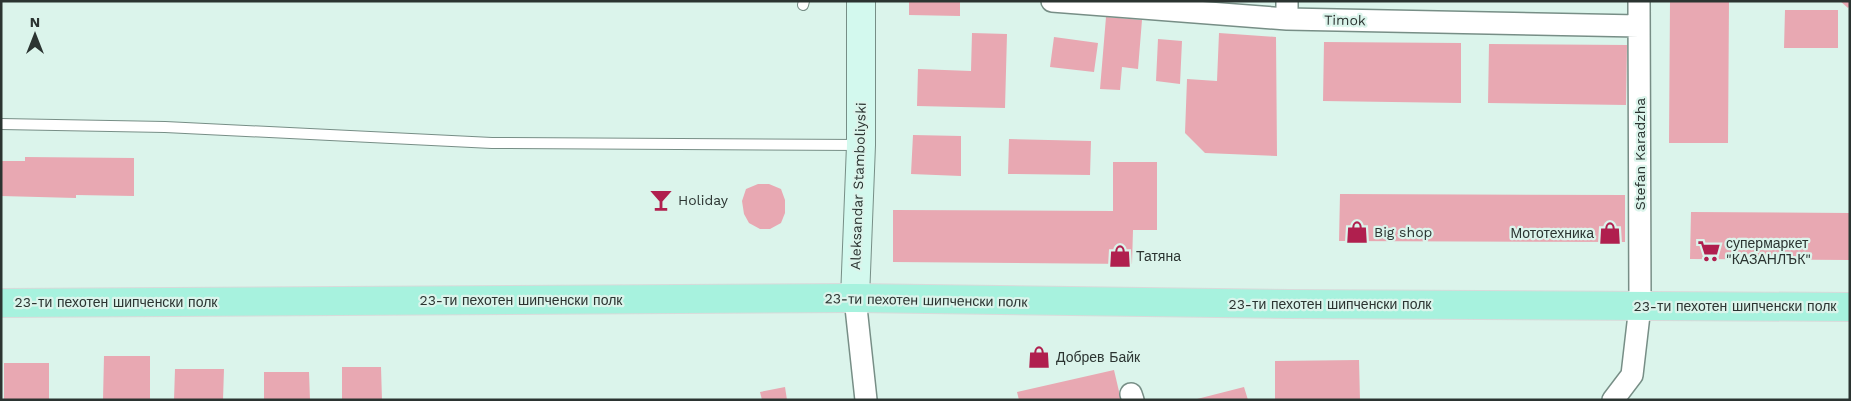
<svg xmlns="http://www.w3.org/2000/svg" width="1851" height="401" font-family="'Work Sans',sans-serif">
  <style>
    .building { fill: #e8a8b2 }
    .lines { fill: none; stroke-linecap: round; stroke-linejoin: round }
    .service-casing { stroke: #778e86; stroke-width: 12 }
    .minor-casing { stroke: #778e86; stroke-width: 24 }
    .secondary-casing { stroke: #778e86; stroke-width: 30 }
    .primary-casing { stroke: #d9dada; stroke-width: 30 }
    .service { stroke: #fff; stroke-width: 10 }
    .minor { stroke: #fff; stroke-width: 21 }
    .secondary { stroke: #d3f9ee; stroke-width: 28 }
    .primary { stroke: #a7f2de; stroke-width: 28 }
    .labels { text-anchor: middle; stroke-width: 4.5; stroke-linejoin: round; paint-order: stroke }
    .street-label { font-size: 14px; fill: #2b3431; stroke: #dbf4eb }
    .poi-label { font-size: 14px; fill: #2b3431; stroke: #dbf4eb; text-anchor: start }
  </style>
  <rect width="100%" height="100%" fill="#dbf4eb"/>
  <path class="building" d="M909,1H960V16L909,15Z
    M1670,1H1729L1728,143H1669Z
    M1840,1H1850V5L1848,8Z
    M1785,10H1838V48H1784Z
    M1106,17L1142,20L1138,69L1122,67L1120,90L1100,89Z
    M972,33L1007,34L1005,108L917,106L918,69L971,71Z
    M1219,33L1276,37L1277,156L1205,153L1185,133L1187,79L1217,81Z
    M1054,37L1098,43L1094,72L1050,67Z
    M1158,39L1182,41L1180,84L1156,81Z
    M1324,42L1461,43V103L1323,101Z
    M1489,44L1627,45L1626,105L1488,103Z
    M913,135L961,136V176L911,174Z
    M1009,139L1091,141L1090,175L1008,174Z
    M25,157L134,158V196L76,195V198L1,196V161H25Z
    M1113,162H1157V230H1133L1132,264L893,262V210L1113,211Z
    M758,184H769L781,189L785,200V213L781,223L770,229H760L749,223L744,214L742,201L746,189Z
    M1340,194L1625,195V242L1339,241Z
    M1691,212L1850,213V260L1690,259Z
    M104,356H150V400H103Z
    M1359,360L1360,400H1275V361Z
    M4,363H49V400H4Z
    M342,367H381L382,400H342Z
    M175,369H224L223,400H174Z
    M1114,370L1121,400H1019L1017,392Z
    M264,372H309L310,400H264Z
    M785,387L787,400H762L760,392Z
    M1244,387L1248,400H1197V399Z"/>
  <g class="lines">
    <defs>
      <path id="service" d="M803,5L804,1
        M1,124L165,127L492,143L860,145"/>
      <path id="minor" d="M1052,1L1287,19L1639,26
        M1287,19V1
        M855,298L866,400
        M1131,394L1133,400
        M1613,400L1632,375L1640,306L1639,1"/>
      <path id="secondary" d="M855,298L861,145V1"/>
      <path id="primary" d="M1,303L855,298L1289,304L1850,307"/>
    </defs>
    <use href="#service" class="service-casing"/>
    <use href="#minor" class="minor-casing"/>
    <use href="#secondary" class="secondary-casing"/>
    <use href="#primary" class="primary-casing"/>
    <use href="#service" class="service"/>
    <use href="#minor" class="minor"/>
    <use href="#secondary" class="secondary"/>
    <use href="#primary" class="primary"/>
  </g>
  <defs>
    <symbol id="bar-bare" viewBox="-9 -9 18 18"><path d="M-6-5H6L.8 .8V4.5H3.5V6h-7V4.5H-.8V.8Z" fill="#b01f4e" stroke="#dbf4eb" stroke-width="2.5" paint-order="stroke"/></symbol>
    <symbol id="shop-bare" viewBox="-9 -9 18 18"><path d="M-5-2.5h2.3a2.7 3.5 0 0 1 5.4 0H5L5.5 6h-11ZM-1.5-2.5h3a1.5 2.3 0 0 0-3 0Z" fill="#b01f4e" stroke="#dbf4eb" stroke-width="2.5" paint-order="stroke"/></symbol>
    <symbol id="supermarket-bare" viewBox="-9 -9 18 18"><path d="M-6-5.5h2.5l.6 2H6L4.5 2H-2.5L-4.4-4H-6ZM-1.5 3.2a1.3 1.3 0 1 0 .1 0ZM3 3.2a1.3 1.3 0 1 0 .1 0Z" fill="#b01f4e" stroke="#dbf4eb" stroke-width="2.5" paint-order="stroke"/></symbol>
  </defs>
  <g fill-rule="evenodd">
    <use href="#bar-bare" x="645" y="184" width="32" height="32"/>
    <use href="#shop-bare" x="1341" y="216" width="32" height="32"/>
    <use href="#shop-bare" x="1594" y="217" width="32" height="32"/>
    <use href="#supermarket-bare" x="1693" y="235" width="32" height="32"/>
    <use href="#shop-bare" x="1104" y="240" width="32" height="32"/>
    <use href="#shop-bare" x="1023" y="341" width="32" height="32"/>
  </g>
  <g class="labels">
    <g class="street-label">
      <text transform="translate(1345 20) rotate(1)" y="5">Timok</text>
      <text transform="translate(1640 154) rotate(-90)" y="5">Stefan Karadzha</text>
      <text transform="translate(858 186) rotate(-88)" y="5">Aleksandar Stamboliyski</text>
      <text x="521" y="305">23-ти пехотен шипченски полк</text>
      <text transform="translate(926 300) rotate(1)" y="5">23-ти пехотен шипченски полк</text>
      <text x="116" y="307">23-ти пехотен шипченски полк</text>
      <text x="1330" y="309">23-ти пехотен шипченски полк</text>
      <text x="1735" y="311">23-ти пехотен шипченски полк</text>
    </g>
    <g class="poi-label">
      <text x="678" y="205">Holiday</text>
      <text x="1374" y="237">Big shop</text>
      <text x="1594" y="238" text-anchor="end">Мототехника</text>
      <text x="1726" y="248">супермаркет<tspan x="1726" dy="16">"КАЗАНЛЪК"</tspan></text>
      <text x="1136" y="261">Татяна</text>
      <text x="1056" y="362">Добрев Байк</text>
    </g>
  </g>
  <rect width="1851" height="401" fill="none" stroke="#2b3431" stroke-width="5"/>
  <g transform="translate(35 35)" stroke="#dbf4eb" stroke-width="4" paint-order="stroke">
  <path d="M0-4L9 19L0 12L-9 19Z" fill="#2b3431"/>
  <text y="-8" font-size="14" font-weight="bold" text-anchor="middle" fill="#2b3431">N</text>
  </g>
</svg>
